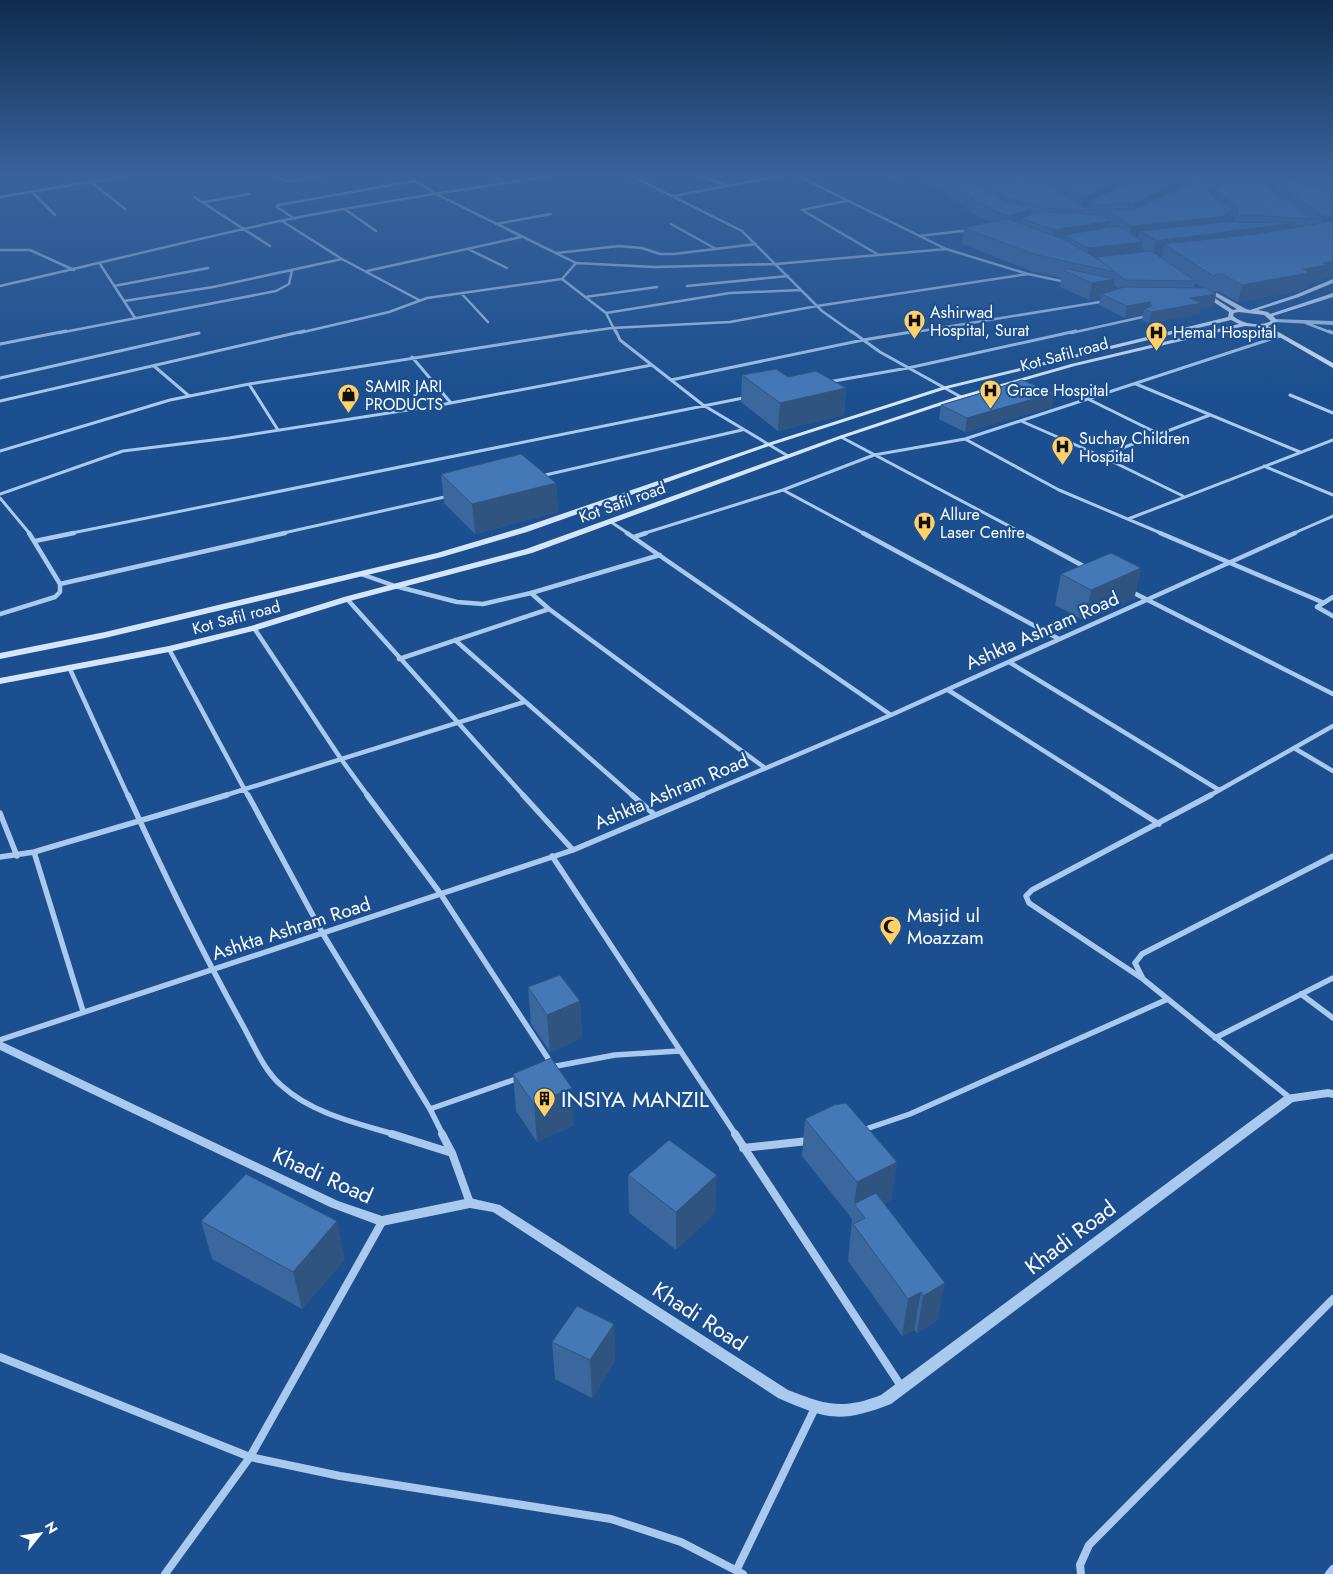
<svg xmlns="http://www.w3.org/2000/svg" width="1333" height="1574" font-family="Jost,sans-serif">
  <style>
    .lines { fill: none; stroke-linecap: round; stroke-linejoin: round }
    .minor-far4 { stroke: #a9c9ee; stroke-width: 2.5 }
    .minor-far3 { stroke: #a9c9ee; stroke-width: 3 }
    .minor-far2 { stroke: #a9c9ee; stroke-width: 4.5 }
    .minor-far1 { stroke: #a9c9ee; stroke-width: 5.5 }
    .minor { stroke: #a9c9ee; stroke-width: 8 }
    .tertiary { fill: #a9c9ee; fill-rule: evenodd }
    .secondary { fill: #d6e6fa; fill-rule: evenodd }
    .wall { fill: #3a679d; fill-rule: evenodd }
    .shaded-wall { fill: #305480 }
    .building { fill: #4478b7; stroke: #305480 }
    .labels { text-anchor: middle; stroke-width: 4.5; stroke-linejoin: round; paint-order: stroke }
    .far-poi-label { font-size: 16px; fill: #fff; stroke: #1b4f8f; text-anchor: start }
    .far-street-label { font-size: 16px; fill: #fff; stroke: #1b4f8f }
    .street-label { font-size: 19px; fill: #fff; stroke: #1b4f8f }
    .poi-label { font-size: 19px; fill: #fff; stroke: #1b4f8f; text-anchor: start }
    .near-poi-label { font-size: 22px; fill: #fff; stroke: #1b4f8f; text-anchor: start }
    .near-street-label { font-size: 22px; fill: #fff; stroke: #1b4f8f }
  </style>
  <rect width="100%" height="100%" fill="#1b4f8f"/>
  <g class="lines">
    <path class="minor-far4" d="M277,176L287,181L323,176
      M408,176L436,194L576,263L654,267L776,264L946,249L1028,274L1066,282
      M495,176L505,182
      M632,176L742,231L822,311L853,333
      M700,176L728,186
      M798,176L946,249
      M889,176L896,179
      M91,182L125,209
      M1192,187L1194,176
      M32,192L55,215
      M674,196L780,176
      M0,197L126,176
      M194,197L270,246
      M846,201L802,210L877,254
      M204,202L250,194
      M346,210L376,231
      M295,219L277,207L278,205L415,181
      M282,221L342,259L419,300
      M496,224L551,214
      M671,224L716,249
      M919,236L970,230
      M468,249L507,268
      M0,250H30L74,270
      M557,253L619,246L642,248L660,254H674L756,244
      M576,263L562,279L606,313L616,333
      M100,264L135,318
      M367,271L521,237
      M0,286C94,265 186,241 280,221C368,203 459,191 548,176
      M114,286L208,268
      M687,286L788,276
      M461,293L488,322
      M585,297L657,287
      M124,301L213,287L342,259
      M606,313L730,293L801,290
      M1306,323L1332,333
      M59,333L276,291L289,284L292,270
      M299,333L389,312L427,298L562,279
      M576,333L612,328L730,322L817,306L1028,274
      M909,333L1106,301
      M1071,333L1147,316"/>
    <path class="minor-far3" d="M616,331L620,340L703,405L788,456
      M851,331L880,352L961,397
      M1329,331L1333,333
      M0,344L66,331
      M412,357L451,403
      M154,366L189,396
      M0,378L199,333
      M671,380L863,340L917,331
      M828,382L908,368L1076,331
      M249,384L278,430
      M1136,384L1300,452
      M1290,395L1333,413
      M1088,399L1159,434
      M0,401L304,331
      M1021,421L1101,456L1183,496
      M841,437L1024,534
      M965,439L1059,490L1163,534
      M0,451L170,400L249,384L586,331
      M1101,456L1210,415
      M1264,466L1333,495
      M541,476L742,430
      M783,490L865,534
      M0,494L123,451L229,438L440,405L652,365
      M0,498L30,534
      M1128,519L1333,440
      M611,522L629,534
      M67,534L748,397
      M279,534L449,496
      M642,534L783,490L874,455L965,439L1280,336
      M1292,534L1333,516"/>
    <path class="minor-far2" d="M627,533L891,715
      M863,533L1059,639
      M1022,533L1087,568
      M1160,533L1322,602
      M634,537L646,533
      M35,541L74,533
      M361,574L395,586L457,602L483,604L531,593L660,555
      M60,584L285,533
      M1130,591L1333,694
      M531,593L549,609L765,768
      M1333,597L1317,607L1333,616
      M347,599L524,796
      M0,614L55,597L60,592V584L29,533
      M254,628L341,759L368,796
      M455,640L633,796
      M169,649L248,796
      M399,659L549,609
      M1009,662L1219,790
      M69,667L128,796
      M948,690L1115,796
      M1294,748L1333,771
      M223,796L524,702
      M700,796L891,715L1295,533
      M1209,796L1333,726"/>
    <path class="minor-far1" d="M128,795C163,872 200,948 241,1022C253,1043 263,1070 282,1086C313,1114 357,1123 396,1135
      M248,795L323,934L430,1109L443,1135
      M367,795L440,893L551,1063
      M523,795L573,850
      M632,795L655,815
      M1113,795L1159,824
      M0,813L17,856
      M34,852L83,1011
      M552,856L736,1135
      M0,857L34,852L227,795
      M1143,979L1029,903L1026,896L1032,890L1211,795
      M1301,994L1333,1018
      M1215,1038L1333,978
      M0,1040L573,850L703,795
      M551,1067L615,1055L679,1051
      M1290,1098L1143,979L1135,963L1142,954L1333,856
      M430,1109L519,1078
      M863,1130L910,1114L1168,999"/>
    <path class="minor" d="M392,1134L452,1153
      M442,1134L452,1153L470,1203
      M735,1134L901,1386
      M743,1148L808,1141
      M0,1357L250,1457L340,1476L611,1519L681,1542L743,1574
      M737,1569L815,1408
      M165,1574L250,1457L382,1222
      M1081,1574L1080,1565L1089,1545L1333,1299
      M1329,1574L1333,1569"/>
    <path class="tertiary" d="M1275,319L1333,321V325L1273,322L1272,321Z
      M0,1041L338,1201L382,1216L470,1198L500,1205L788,1390C826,1405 842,1410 881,1395L1286,1095L1328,1089L1333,1090V1098L1328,1097L1293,1102L891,1404C839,1424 827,1419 778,1398L493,1212L470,1208L382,1226L378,1225L330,1207L0,1050Z"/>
    <path class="secondary" d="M1333,279V283L1299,297L1258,310L1268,312L1270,314L1333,293V297L1273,316L1278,321L1268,326L1333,363V368L1262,327L1245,326L1075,366L963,398L843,438L532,553L350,601L257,630L169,652L0,684V678L169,646L251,626L344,597L526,549L839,436L959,396L1071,364L1239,324L1231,320L946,389L772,445L527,532L442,557L105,638L0,659V653L105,632L437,553L521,528L768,443L942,387L1228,317L1229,312L1203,295V293H1207L1233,310L1237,309L1213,295V293H1217L1246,309L1250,310L1295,295ZM1239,312L1264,315L1271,321C1259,327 1243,324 1233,316L1234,313Z"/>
  </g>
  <path class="wall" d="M923,176H1191L1189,184L1227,176L1222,184L1226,180L1333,176V276L1323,278V281L1306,285L1305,289L1299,291L1238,302L1218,291L1212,292L1214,306L1201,307L1199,314L1149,323L1142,320L1143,314L1125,318L1099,305L1100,298L1089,300L1060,287L1061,278L1034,272L962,244L964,228L991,222L969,212V210L966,208V206L952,198V196L927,183V178ZM1231,216L1234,217L1233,222H1230ZM1142,248L1146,251L1141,252ZM1162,254V258L1157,255ZM1195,283L1202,288H1194ZM1114,285L1118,289L1113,290Z
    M742,375L788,377L846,388L844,415L778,431L741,402Z
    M941,405L1052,407L965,432L939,419Z
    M441,474L556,483L558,512L475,534L444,503Z
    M1141,568L1134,599L1085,621L1055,605L1061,574Z
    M528,987L580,1001L582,1038L550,1052L531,1024Z
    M513,1074L574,1125L537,1142L516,1111Z
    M805,1119L892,1199L884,1203L938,1320L917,1333L914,1330L902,1336L848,1261L852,1219L802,1156Z
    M628,1175L715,1213L676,1250L629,1213Z
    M201,1221L345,1259L302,1309L212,1259Z
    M614,1324L615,1361L592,1398L555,1379L552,1342Z"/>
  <path class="shaded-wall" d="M1046,176H1097L1054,178L1053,184L1044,186Z
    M1128,176H1153L1090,201L1089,206L1082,210L1084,197Z
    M1190,176H1191L1187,189L1132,216L1135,203Z
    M1221,176H1227L1218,189L1214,191V194L1205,203L1208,190Z
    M1291,176H1316L1306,177L1304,186L1277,184L1275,192L1270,193L1269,185L1273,180Z
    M1032,209L1030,221L1020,218L1019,226L1007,229L1009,216Z
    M1232,210L1229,224L1140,231L1138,239L1129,240L1131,226Z
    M1333,215V230L1320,232L1324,216Z
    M1111,221L1108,236L1064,235L1062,243L1051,245L1054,230Z
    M1295,223L1292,237L1164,244L1162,254L1153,255L1156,241Z
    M1143,242L1140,257H1096L1095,262L1086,263L1088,248Z
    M1333,261V276L1323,278V281L1306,285L1305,289L1299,291L1238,302L1242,285L1303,269L1323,263Z
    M1115,279L1112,296L1101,294L1100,298L1089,300L1092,283Z
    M1216,294L1214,306L1201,307L1199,314L1149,323L1151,312L1190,298Z
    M1150,302L1148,310L1144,309L1143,314L1125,318L1127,306Z
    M846,388L844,415L778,431L780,403Z
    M1054,393L1052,407L965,432L967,418Z
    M556,483L558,512L475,534L472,504Z
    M1141,568L1134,599L1085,621L1091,590Z
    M580,1001L582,1038L550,1052L547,1015Z
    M572,1088L574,1125L537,1142L534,1104Z
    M897,1162L892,1199L862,1214L854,1204L852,1219L857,1182Z
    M717,1175L715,1213L676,1250V1212Z
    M337,1221L345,1259L302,1309L293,1272Z
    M945,1283L938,1320L917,1333L923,1296Z
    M921,1292L914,1330L902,1336L908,1299Z
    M614,1324L615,1361L592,1398L590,1360Z"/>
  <path class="building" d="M939,176H963L1004,201L1032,209L1009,216L993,211H997L971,199L974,198L967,195H971L953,185H956Z
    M972,176H1036L1090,211L1043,208L1007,197Z
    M1062,176H1128L1084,197L1054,178Z
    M1143,176H1190L1135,203L1097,205L1090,201Z
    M1195,176H1221L1208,190L1210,195L1232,208V210L1221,217L1131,226L1106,210L1136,209L1194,181Z
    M1228,176H1291L1273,180L1269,185L1270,189L1314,219L1269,216H1234L1238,214V205L1214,191L1226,180Z
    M1311,176H1333V189L1306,177Z
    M1293,180L1317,187L1333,194V215L1324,216L1277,184Z
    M1043,211L1102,215L1111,221L1054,230L1020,218Z
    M1006,219L1011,220L1065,240L1099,260L1115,272L1037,255L964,228Z
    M1333,221V261L1323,263L1327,265L1303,269L1309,272L1303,274L1242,285L1222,274L1215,275V277L1164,244L1256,234Z
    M1223,222L1295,223L1156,241L1140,231Z
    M1118,226L1143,242L1088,248L1064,235Z
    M1151,251L1196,281L1125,280L1096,257Z
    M1068,269L1115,279L1092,283L1063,270Z
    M1124,287L1206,288L1216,294L1190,298L1202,303L1151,312L1144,309L1152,306L1150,302L1127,306L1101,294Z
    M776,369L788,377L816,371L846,388L780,403L742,375Z
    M1022,380L1054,393L967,418L941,405L975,395Z
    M521,454L556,483L472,504L441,474Z
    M1111,553L1141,568L1091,590L1061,574Z
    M560,975L580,1001L547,1015L528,987Z
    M551,1058L572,1088L534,1104L513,1074Z
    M846,1103L897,1162L857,1182L805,1119L834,1105Z
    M669,1140L717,1175L676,1212L628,1175Z
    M246,1174L337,1221L293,1272L201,1221Z
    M876,1193L945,1283L923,1296L921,1292L908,1299L853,1224L865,1218L854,1204Z
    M577,1306L614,1324L590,1360L552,1342Z"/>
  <linearGradient id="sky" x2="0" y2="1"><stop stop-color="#0f2b4f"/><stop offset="0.44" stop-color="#39639b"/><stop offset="1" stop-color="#39639b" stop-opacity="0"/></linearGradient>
  <rect width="1333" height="397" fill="url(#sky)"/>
  <defs>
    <symbol id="hospital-pin" viewBox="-11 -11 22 30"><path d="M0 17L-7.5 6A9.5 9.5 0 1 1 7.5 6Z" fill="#ffd166" stroke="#1b4f8f"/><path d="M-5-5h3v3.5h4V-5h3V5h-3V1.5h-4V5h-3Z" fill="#111"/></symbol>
    <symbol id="shop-pin" viewBox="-11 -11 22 30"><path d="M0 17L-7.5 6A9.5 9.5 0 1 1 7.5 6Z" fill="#ffd166" stroke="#1b4f8f"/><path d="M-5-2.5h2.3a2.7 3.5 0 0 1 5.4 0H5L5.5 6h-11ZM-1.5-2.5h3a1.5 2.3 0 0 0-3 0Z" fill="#111"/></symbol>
    <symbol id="mosque-pin" viewBox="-11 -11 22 30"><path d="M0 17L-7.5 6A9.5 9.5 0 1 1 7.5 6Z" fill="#ffd166" stroke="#1b4f8f"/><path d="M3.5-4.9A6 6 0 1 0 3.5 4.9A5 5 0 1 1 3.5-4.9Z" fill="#111"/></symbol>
    <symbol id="building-pin" viewBox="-11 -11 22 30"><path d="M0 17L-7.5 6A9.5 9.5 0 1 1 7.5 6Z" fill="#ffd166" stroke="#1b4f8f"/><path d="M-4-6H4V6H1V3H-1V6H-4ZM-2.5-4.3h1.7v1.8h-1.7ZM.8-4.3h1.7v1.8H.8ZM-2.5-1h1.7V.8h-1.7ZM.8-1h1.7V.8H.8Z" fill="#111"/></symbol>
  </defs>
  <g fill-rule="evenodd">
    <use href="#hospital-pin" x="902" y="308" width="25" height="34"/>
    <use href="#hospital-pin" x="1144" y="320" width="25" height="34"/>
    <use href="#hospital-pin" x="978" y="378" width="25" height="34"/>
    <use href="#shop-pin" x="336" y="382" width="25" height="34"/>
    <use href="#hospital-pin" x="1050" y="434" width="25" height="34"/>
    <use href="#hospital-pin" x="912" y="510" width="25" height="34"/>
    <use href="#mosque-pin" x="878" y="914" width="25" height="34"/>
    <use href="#building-pin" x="532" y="1086" width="25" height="34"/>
  </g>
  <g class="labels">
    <g class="far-poi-label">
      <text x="930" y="318">Ashirwad<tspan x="930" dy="18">Hospital, Surat</tspan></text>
      <text x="1173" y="338">Hemal Hospital</text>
      <text x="365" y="392">SAMIR JARI<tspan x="365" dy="18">PRODUCTS</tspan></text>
      <text x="1007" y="396">Grace Hospital</text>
      <text x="1079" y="444">Suchay Children<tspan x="1079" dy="18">Hospital</tspan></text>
      <text x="940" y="520">Allure<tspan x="940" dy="18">Laser Centre</tspan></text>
    </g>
    <g class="far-street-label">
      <text transform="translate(1064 354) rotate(-15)" y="6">Kot Safil road</text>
      <text transform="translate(622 502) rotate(-20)" y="6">Kot Safil road</text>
      <text transform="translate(236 617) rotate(-15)" y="6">Kot Safil road</text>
    </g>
    <g class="street-label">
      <text transform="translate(1042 630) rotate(-24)" y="7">Ashkta Ashram Road</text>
      <text transform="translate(671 791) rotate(-23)" y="7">Ashkta Ashram Road</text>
      <text transform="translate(291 928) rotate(-18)" y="7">Ashkta Ashram Road</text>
    </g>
    <g class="poi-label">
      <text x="907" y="922">Masjid ul<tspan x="907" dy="22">Moazzam</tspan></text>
    </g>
    <g class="near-poi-label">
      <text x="561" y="1107">INSIYA MANZIL</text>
    </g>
    <g class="near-street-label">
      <text transform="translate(323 1175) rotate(24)" y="8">Khadi Road</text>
      <text transform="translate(1070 1237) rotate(-37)" y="8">Khadi Road</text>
      <text transform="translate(700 1316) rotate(33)" y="8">Khadi Road</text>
    </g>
  </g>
  <g transform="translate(40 1534) rotate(60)" stroke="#1b4f8f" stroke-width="4" paint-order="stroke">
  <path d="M0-4L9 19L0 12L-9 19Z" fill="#ffffff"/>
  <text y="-8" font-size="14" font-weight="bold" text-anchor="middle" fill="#ffffff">N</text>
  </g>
</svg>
